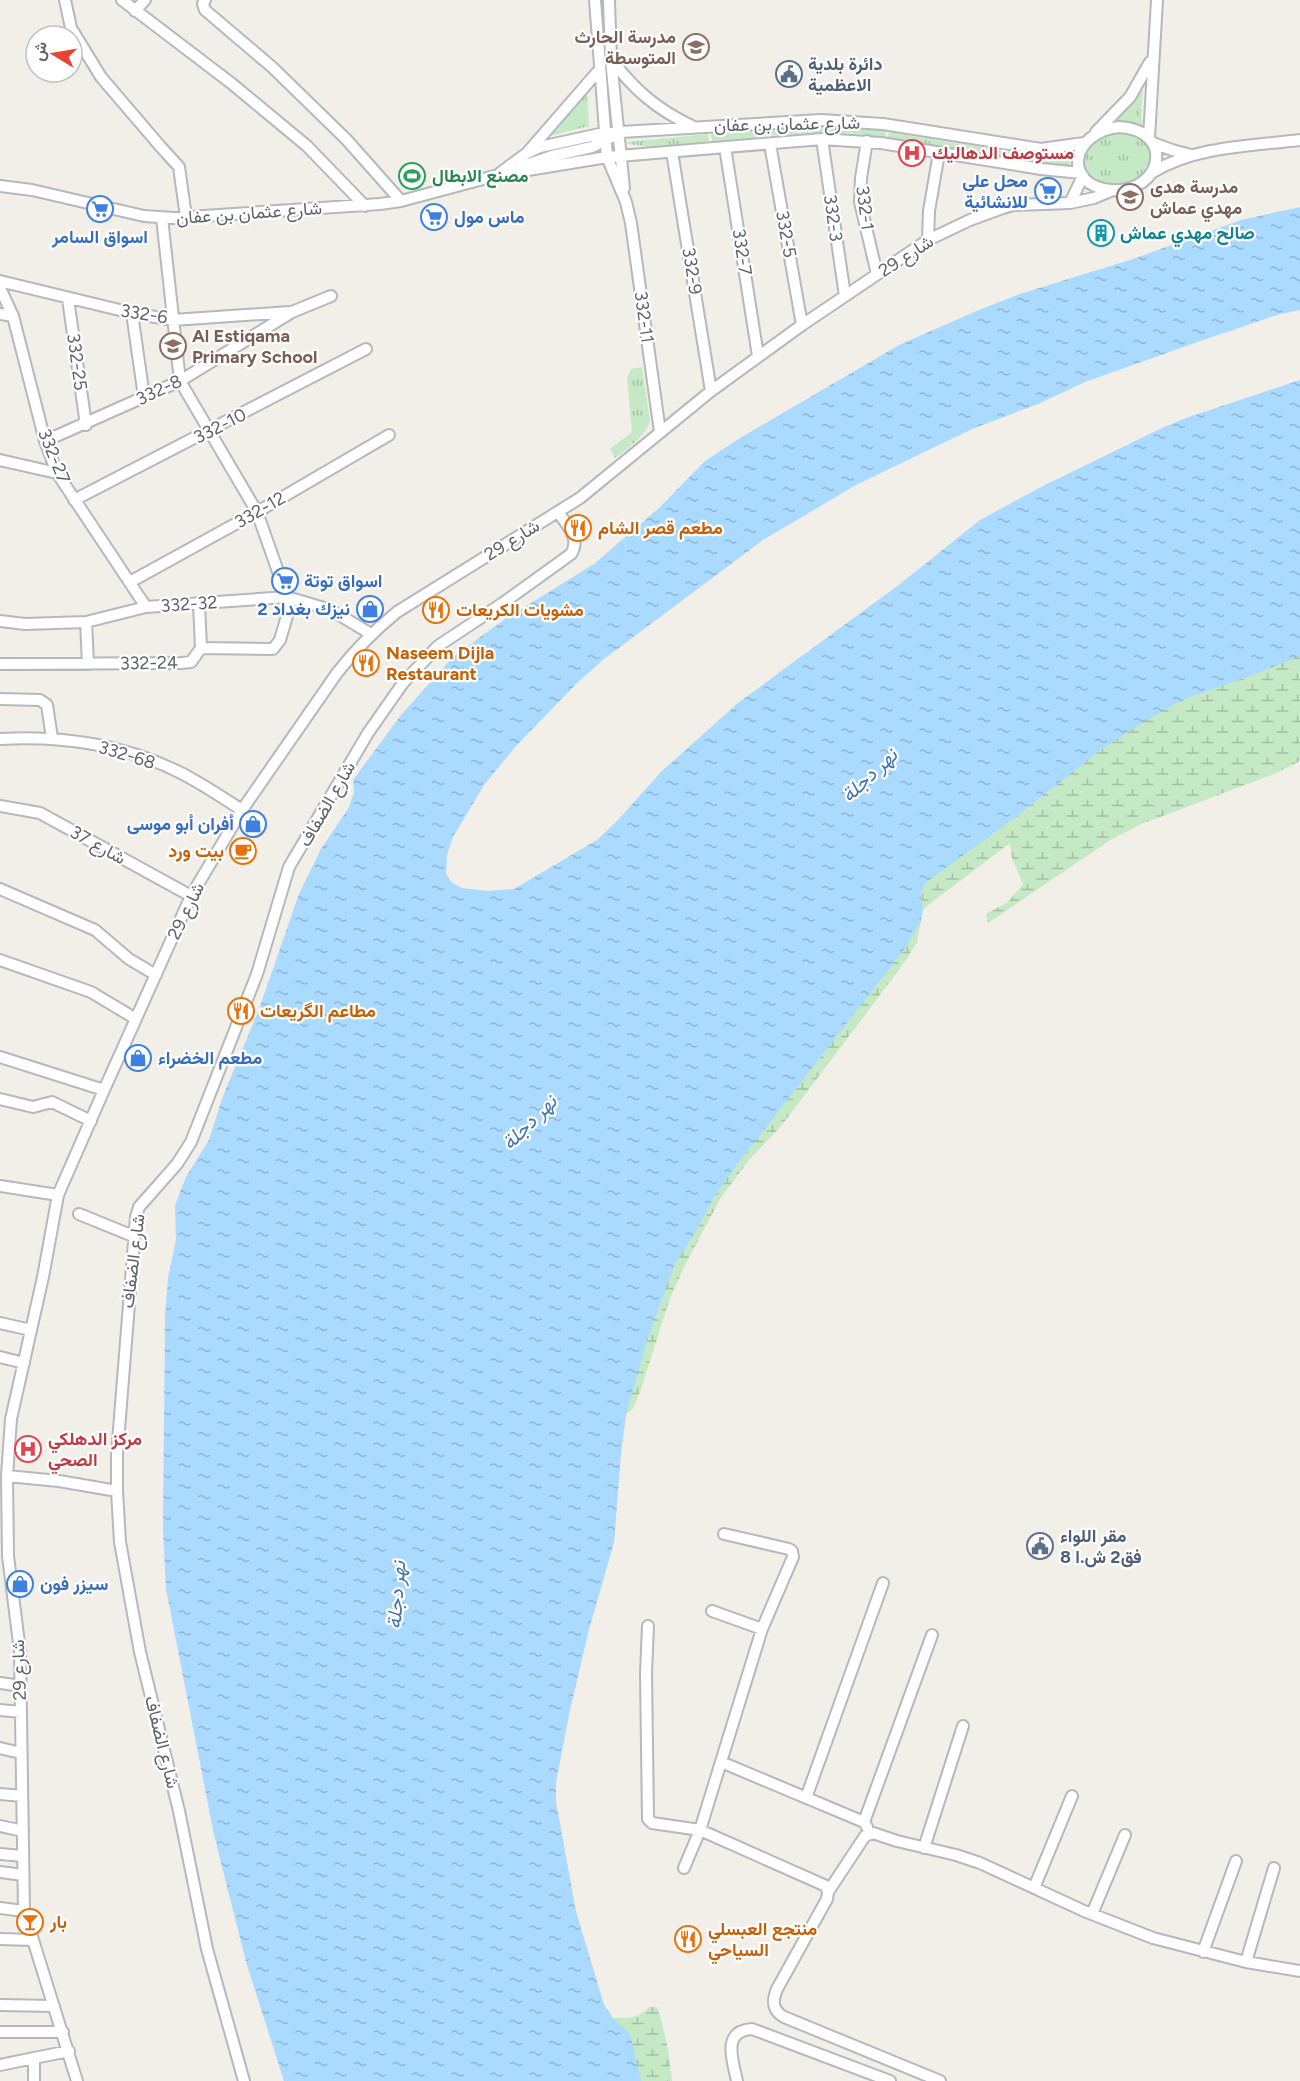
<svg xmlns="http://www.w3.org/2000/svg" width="1300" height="2081" font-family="Figtree,Vazirmatn,sans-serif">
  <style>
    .grass { fill: url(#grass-tufts) }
    .wetland { fill: url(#wetland-marsh) }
    .water { fill: url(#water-ripples) }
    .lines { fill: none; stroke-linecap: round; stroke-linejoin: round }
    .minor-casing { stroke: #b5b8bc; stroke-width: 14 }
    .minor { stroke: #fff; stroke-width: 10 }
    .labels { text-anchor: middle; stroke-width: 4.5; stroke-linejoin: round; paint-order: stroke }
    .education-label { font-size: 18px; font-weight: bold; fill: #785e54; stroke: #fff; text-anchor: start }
    .service-label { font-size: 18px; font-weight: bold; fill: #4e5e75; stroke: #fff; text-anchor: start }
    .street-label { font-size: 18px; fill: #5f6368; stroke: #fff }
    .health-label { font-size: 18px; font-weight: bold; fill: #be3a42; stroke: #fff; text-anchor: start }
    .leisure-label { font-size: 18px; font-weight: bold; fill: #27864d; stroke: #fff; text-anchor: start }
    .shop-label { font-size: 18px; font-weight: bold; fill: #366cbe; stroke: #fff; text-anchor: start }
    .culture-label { font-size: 18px; font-weight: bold; fill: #0d838f; stroke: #fff; text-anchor: start }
    .food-label { font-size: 18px; font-weight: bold; fill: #c56008; stroke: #fff; text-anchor: start }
    .water-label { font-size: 20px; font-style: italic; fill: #4174aa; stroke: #fff }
  </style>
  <defs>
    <pattern id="grass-tufts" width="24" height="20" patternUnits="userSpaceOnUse" patternTransform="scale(1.5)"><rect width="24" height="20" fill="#c5e8c5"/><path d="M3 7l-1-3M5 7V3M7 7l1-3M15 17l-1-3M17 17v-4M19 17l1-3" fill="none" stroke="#a3c0a4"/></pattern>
    <pattern id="wetland-marsh" width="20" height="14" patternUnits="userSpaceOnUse" patternTransform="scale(1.5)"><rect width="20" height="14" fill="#c5e8c5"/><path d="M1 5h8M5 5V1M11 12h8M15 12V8" fill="none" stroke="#a3c0a4"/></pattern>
    <pattern id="water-ripples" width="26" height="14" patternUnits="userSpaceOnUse" patternTransform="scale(1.5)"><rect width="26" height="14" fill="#aadaff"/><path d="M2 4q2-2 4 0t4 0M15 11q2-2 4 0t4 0" fill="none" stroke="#8eb4d2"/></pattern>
  </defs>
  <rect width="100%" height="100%" fill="#f1efe8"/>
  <path class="grass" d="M1143,90L1141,114L1143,130L1105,128L1128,109Z
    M587,93L589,126L546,137V135Z
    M808,126L809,133L762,136V130Z
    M811,126L863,127L886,131L885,138L850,133H811Z
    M759,130V137L712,141L711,134Z
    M889,132L959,144L958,150L888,138Z
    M1117,132C1179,134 1144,202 1098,182C1080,174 1080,151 1095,140C1102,135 1109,134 1117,132Z
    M708,134L709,141L651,147L628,144L627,142Z
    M962,144L1037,156L1072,152L1069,167L1067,168L961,151Z
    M642,367L650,421C645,437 628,448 615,458L610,449L632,432L627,378L631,369Z"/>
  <path class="wetland" d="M1300,640V761L1274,774L1139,825L1109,841L988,923L986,914L1008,902L1023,884L1012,858L1010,843L923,909L917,942L904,963L782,1125L749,1160L720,1199L684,1267L669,1301L641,1389L633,1409L626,1414L621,1452L614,1542L589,1629L569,1714L556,1782V1802L576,1912L604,2005L613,2018C629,2018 638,2019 649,2007H657L659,2011L668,2049L672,2081H627L569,1918L546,1803L607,1406L696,1220L902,900L1115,727Z"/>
  <path class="water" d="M1300,207V310L1280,314L1206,339L1085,382L1038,404L972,429L856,485L763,540L604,659L577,683L516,746L484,785L453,837L447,855L446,873L451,882L462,888L488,891L514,889L597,840L617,821L662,771L738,703L900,584L980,520L1045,485L1164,427L1186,418L1300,380V656L1250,676L1184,699L1143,722L1102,749L1017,816L928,881C913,897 926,899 922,916C919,927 911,937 906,947L735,1167L714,1197L696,1231L674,1266L648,1338L626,1414L621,1452L614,1542L589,1629L569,1714L556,1782V1802L576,1912L604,2005L613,2018L630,2034L641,2081H284L246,1962L214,1835L166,1589L163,1531L165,1316L168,1278L176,1240L175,1206L181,1189L186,1177L209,1140L223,1096L258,1012L299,894L321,849L348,809L354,793L353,780L401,715L453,657L505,619L594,564L660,507L705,461L740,438L899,345L979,310L1020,294L1133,259L1241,220Z"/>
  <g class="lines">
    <defs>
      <path id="minor" d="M65,0L71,28L101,77L160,146L179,167L186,217
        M122,0L231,83L307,146L365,206
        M205,0L203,4L205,10L272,67L346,139L401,201
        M595,0L607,157L626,202L631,223L660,432
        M609,0L611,60L624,188
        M135,11L145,0
        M612,60C634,90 658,110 692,126
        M1119,127C1176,130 1163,194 1111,190C1062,186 1070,132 1119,127Z
        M1096,132L1130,97L1150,62
        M1149,138L1157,0
        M822,139L845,296
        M867,141L861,178L860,202L877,274
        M1153,143L1172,150L1191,155
        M770,144L802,325
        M725,147L758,356
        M672,152L711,391
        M527,153L600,69
        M523,166L552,156L592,147L610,138
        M1153,172C1196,146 1252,146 1300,140
        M500,173L527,153L540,147L604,133L821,120L883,124L1041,149L1084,143
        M0,186L32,190L144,216L174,218L380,204L401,201L498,175L607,157L822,139L881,143L1041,169L1081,173
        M1070,203L1083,176
        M162,218L180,381L257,512L287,597
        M928,240L929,211L939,153
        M0,281L132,313L173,320L289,312
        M0,288L13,316L45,441L57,473L146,607
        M68,299L86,425
        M132,313L144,397
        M0,314L13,316
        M45,441L180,381L292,312L331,296
        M0,460L57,473
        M74,500L366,349
        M130,582L257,512L389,435
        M199,604L201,648
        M0,621L25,624L86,622L146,607L287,597L331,610L371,634
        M86,622L88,664
        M0,664L181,663L191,662L201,648L273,649L280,640L292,599
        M0,699L40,700L47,705L52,738
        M0,739C62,735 127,745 183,774C204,785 223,798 242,810
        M0,806L40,813L191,896
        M0,889L95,930L129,959L156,975
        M0,960L91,992L136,1019
        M0,1057L104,1090
        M0,1099L33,1107L52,1102L91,1121
        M0,1186L58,1195
        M79,1214L133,1236
        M0,1323L31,1330
        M0,1357L24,1363
        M7,1476L59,1481L117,1491
        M712,1611L762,1629
        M648,1626L646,1673L648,1819L652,1823L700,1830L826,1886L828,1892L827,1899L777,1989C772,2001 772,2010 784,2017L940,2081
        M0,1683L21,1686
        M0,1710L21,1712
        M0,1748L21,1753
        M721,1762L864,1822L867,1827
        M0,1794L22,1796
        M806,1798L883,1583
        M864,1822L932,1635
        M0,1826L23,1831
        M924,1848L963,1726
        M0,1854L23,1856
        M684,1868L700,1830L762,1629L793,1557L792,1551L789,1549L724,1534
        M0,1872L23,1875
        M1034,1888L1072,1796
        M828,1892L865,1836L873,1833L897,1841L956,1855L980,1863L1084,1911L1153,1938L1246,1962L1300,1971
        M0,1908L24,1911
        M1092,1914L1125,1835
        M0,1939L33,1940
        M1203,1952L1236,1861
        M1246,1962L1274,1868
        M0,2005L54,2006
        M0,2032H63
        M0,2065L34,2058
        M34,2081V2058L69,2051
        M77,2081L24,1911L20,1651L8,1556L7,1476L11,1419L43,1277L58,1195L104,1090L191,896L242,810L337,673C355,650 375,630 397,612L580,498L711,391L802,325L928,240L970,220L1003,208L1013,205L1070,203L1094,198L1113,190
        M244,2081L207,1949L179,1811L140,1652L120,1542L117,1491V1454L136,1217L139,1207L177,1164L191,1142L257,974L289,867L368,733L403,683L438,646L503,603L571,554C581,539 567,525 558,512
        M737,2081C733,2061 721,2031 752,2029L890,2081"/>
    </defs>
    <use href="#minor" class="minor-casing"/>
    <use href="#minor" class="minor"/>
  </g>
  <defs>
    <symbol id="school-ring" viewBox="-11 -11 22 22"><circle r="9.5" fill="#fff" stroke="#8d6e63" stroke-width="1.5"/><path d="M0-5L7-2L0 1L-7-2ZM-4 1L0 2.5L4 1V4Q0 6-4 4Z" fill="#8d6e63"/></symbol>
    <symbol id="civic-ring" viewBox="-11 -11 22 22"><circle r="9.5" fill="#fff" stroke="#5c6f8a" stroke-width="1.5"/><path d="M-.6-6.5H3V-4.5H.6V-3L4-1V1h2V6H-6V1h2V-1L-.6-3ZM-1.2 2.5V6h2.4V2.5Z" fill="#5c6f8a"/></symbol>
    <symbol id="hospital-ring" viewBox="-11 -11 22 22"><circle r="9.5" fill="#fff" stroke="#e0444e" stroke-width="1.5"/><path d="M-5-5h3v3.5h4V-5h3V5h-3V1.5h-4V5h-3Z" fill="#e0444e"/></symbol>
    <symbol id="stadium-ring" viewBox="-11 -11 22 22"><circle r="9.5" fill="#fff" stroke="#2e9e5b" stroke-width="1.5"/><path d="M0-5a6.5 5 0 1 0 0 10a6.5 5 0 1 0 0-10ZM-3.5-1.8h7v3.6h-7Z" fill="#2e9e5b"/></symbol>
    <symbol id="supermarket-ring" viewBox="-11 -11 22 22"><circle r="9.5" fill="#fff" stroke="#3f7fe0" stroke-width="1.5"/><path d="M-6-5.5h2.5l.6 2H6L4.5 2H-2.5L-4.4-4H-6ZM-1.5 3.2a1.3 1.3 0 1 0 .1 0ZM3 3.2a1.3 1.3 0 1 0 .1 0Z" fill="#3f7fe0"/></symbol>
    <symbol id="building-ring" viewBox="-11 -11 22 22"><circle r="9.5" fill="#fff" stroke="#0f9aa8" stroke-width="1.5"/><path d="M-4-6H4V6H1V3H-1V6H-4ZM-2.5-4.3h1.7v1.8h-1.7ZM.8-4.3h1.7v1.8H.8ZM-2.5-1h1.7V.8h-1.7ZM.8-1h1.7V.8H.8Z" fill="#0f9aa8"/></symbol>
    <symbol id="restaurant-ring" viewBox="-11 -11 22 22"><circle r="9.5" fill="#fff" stroke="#e8710a" stroke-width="1.5"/><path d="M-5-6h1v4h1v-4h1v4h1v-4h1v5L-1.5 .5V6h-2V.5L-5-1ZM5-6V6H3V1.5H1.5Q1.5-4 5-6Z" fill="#e8710a"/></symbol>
    <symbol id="shop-ring" viewBox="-11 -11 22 22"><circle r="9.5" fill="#fff" stroke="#3f7fe0" stroke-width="1.5"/><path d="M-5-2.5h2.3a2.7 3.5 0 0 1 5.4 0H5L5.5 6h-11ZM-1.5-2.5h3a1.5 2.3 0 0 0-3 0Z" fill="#3f7fe0"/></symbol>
    <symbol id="cafe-ring" viewBox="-11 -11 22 22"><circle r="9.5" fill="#fff" stroke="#e8710a" stroke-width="1.5"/><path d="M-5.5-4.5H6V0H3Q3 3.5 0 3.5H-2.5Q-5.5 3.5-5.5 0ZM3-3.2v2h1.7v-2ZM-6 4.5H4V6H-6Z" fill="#e8710a"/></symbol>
    <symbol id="bar-ring" viewBox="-11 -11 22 22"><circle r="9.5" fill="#fff" stroke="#e8710a" stroke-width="1.5"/><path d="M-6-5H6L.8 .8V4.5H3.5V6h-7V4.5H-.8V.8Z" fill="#e8710a"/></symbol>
  </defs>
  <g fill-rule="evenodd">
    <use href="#school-ring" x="681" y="32" width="30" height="30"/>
    <use href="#civic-ring" x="774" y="59" width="30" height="30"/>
    <use href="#hospital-ring" x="897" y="138" width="30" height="30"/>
    <use href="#stadium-ring" x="397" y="161" width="30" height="30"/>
    <use href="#supermarket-ring" x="1033" y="176" width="30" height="30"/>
    <use href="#school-ring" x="1115" y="182" width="30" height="30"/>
    <use href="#supermarket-ring" x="85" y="194" width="30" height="30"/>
    <use href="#supermarket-ring" x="419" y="202" width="30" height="30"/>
    <use href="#building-ring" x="1086" y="218" width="30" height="30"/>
    <use href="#school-ring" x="158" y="331" width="30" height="30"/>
    <use href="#restaurant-ring" x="563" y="513" width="30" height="30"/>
    <use href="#supermarket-ring" x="270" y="566" width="30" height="30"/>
    <use href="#shop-ring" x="355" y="594" width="30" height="30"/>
    <use href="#restaurant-ring" x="421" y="595" width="30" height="30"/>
    <use href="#restaurant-ring" x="351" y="648" width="30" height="30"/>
    <use href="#shop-ring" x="238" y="809" width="30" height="30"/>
    <use href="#cafe-ring" x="228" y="836" width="30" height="30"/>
    <use href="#restaurant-ring" x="226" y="996" width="30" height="30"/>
    <use href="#shop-ring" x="123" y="1043" width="30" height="30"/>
    <use href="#hospital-ring" x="13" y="1434" width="30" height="30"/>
    <use href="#civic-ring" x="1025" y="1531" width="30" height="30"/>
    <use href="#shop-ring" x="5" y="1569" width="30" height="30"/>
    <use href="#bar-ring" x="15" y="1907" width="30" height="30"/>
    <use href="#restaurant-ring" x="673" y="1924" width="30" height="30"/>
  </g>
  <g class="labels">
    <g class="education-label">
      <text x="676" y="43" text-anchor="end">مدرسة الحارث<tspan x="676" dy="21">المتوسطة</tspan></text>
      <text x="1150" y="193">مدرسة هدى<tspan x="1150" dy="21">مهدي عماش</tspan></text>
      <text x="192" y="342">Al Estiqama<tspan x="192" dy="21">Primary School</tspan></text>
    </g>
    <g class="service-label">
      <text x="808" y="70">دائرة بلدية<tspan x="808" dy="21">الاعظمية</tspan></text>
      <text x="1060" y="1542">مقر اللواء<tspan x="1060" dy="21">8 فق2 ش.ا</tspan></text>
    </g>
    <g class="street-label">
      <text transform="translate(787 124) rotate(-1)" y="6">شارع عثمان بن عفان</text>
      <text transform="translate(865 208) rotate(83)" y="6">332-1</text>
      <text transform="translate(249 213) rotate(-4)" y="6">شارع عثمان بن عفان</text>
      <text transform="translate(833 218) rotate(82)" y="6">332-3</text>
      <text transform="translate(786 234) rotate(80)" y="6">332-5</text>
      <text transform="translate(742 252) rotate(81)" y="6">332-7</text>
      <text transform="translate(906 256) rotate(-33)" y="6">شارع 29</text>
      <text transform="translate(692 271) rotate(81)" y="6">332-9</text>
      <text transform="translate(144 314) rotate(9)" y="6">332-6</text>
      <text transform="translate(644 317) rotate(82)" y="6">332-11</text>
      <text transform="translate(77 362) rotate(82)" y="6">332-25</text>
      <text transform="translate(159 390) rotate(-25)" y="6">332-8</text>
      <text transform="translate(220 426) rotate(-27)" y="6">332-10</text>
      <text transform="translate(54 456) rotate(68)" y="6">332-27</text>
      <text transform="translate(260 510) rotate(-30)" y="6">332-12</text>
      <text transform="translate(512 540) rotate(-32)" y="6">شارع 29</text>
      <text transform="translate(189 604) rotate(-4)" y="6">332-32</text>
      <text transform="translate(149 663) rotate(-1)" y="6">332-24</text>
      <text transform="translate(127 755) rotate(17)" y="6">332-68</text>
      <text transform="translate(327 804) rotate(-60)" y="6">شارع الضفاف</text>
      <text transform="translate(98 845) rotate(29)" y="6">شارع 37</text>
      <text transform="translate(186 911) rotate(-64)" y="6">شارع 29</text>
      <text transform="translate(133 1261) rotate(-83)" y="6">شارع الضفاف</text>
      <text transform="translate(19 1670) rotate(-92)" y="6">شارع 29</text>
      <text transform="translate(162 1742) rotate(76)" y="6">شارع الضفاف</text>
    </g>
    <g class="health-label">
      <text x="932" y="159">مستوصف الدهاليك</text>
      <text x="48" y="1445">مركز الدهلكي<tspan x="48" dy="21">الصحي</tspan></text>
    </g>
    <g class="leisure-label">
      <text x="432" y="182">مصنع الابطال</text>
    </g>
    <g class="shop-label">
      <text x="1028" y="187" text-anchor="end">محل علي<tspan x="1028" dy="21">للانشائية</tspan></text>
      <text x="454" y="223">ماس مول</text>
      <text x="100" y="243" text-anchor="middle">اسواق السامر</text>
      <text x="304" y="587">اسواق توتة</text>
      <text x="350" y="615" text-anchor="end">نيزك بغداد 2</text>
      <text x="234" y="830" text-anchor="end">أفران أبو موسى</text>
      <text x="158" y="1064">مطعم الخضراء</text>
      <text x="40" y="1590">سيزر فون</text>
    </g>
    <g class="culture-label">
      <text x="1120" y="239">صالح مهدي عماش</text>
    </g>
    <g class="food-label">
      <text x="598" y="534">مطعم قصر الشام</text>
      <text x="456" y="616">مشويات الكريعات</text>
      <text x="386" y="659">Naseem Dijla<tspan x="386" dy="21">Restaurant</tspan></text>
      <text x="224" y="857" text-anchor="end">بيت ورد</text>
      <text x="260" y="1017">مطاعم الگريعات</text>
      <text x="50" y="1928">بار</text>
      <text x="708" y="1935">منتجع العبسلي<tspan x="708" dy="21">السياحي</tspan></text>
    </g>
    <g class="water-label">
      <text transform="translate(869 775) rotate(-43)" y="7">نهر دجلة</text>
      <text transform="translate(529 1122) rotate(-45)" y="7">نهر دجلة</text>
      <text transform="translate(396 1595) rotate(-86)" y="7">نهر دجلة</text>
    </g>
  </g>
  <g transform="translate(54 54) rotate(281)"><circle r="28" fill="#ffffff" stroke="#bfc1c3" stroke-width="1.5"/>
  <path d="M0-4.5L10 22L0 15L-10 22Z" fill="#ea4335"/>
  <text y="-9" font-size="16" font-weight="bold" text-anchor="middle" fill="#5f6368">ش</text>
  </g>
</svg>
